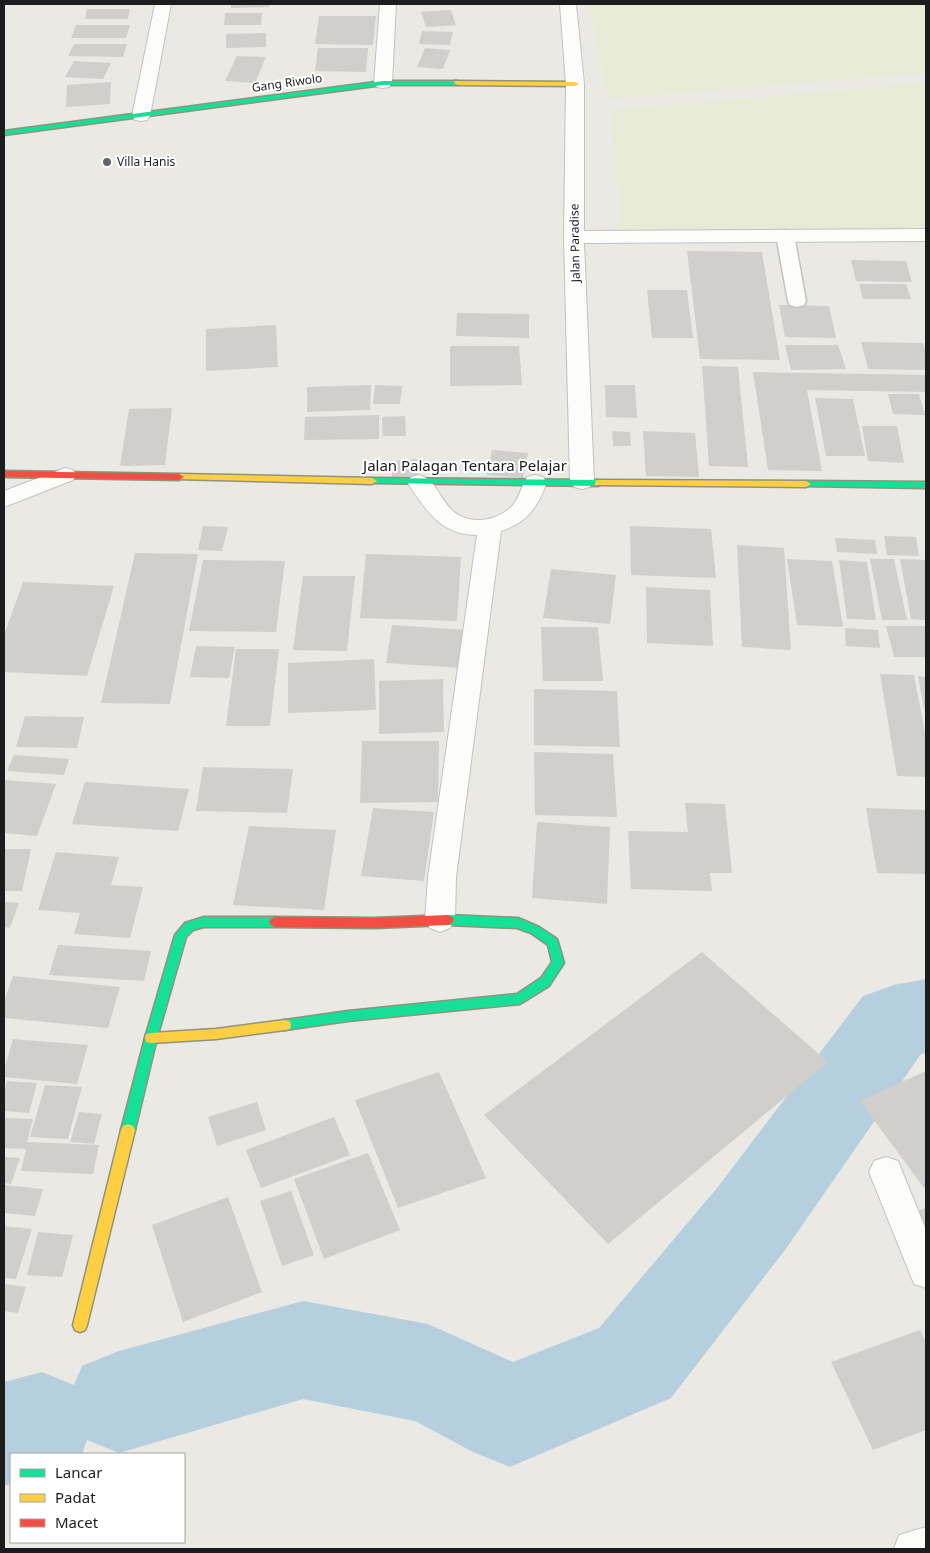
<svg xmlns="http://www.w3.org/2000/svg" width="930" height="1553" font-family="'Noto Sans',sans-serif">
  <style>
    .farmland { fill: #e7ebd6 }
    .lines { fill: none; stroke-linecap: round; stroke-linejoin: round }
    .river { fill: #b6cfdf; fill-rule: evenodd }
    .building { fill: #d1cfcb }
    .lane-casing { stroke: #c3c2c0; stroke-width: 3 }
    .street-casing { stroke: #c3c2c0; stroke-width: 2 }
    .fast-casing { stroke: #8e947c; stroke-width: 3 }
    .slow-casing { stroke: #8e947c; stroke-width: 3 }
    .jam-casing { stroke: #8e947c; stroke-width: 3 }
    .lane { fill: #fcfcfb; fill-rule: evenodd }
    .street { fill: #fcfcfb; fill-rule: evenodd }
    .fast { fill: #16e098; fill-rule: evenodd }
    .slow { fill: #ffcf43; fill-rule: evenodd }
    .jam { fill: #f24e42; fill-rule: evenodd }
    .poi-dot { fill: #646462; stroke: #fff; stroke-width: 2 }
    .labels { text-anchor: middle; stroke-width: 4; stroke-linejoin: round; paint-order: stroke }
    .far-street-label { font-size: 12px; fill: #1c1c1c; stroke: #fff }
    .far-poi-label { font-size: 12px; fill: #1c1c1c; stroke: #fff; text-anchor: start }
    .street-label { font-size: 15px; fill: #1c1c1c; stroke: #fff }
  </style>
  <rect width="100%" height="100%" fill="#eae9e4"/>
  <path class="farmland" d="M589,4H926V73L608,99Z
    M926,83V231L622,230L611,110Z"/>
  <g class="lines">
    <path class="river" d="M926,979V1053L921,1054L785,1250L671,1398L510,1467L473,1452L415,1421L303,1399L119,1453L87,1440L82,1454H11V1484L4,1486V1382L42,1372L74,1385L82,1366L119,1351L303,1301L428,1324L513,1362L599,1328L717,1188L863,996L894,985Z"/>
  </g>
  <path class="building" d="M231,4H269V7L231,8Z
    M87,9H130L128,19H85Z
    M451,10L456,25L426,27L421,12Z
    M225,13H262L261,25H224Z
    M319,16H376L373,45L315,44Z
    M76,25H130L126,38H71Z
    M422,31L453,32L450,45L419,44Z
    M266,33V47L226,48V34Z
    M74,44H127L123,57L68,56Z
    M318,48H368L366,72L315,71Z
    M425,48L450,50L443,69L417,67Z
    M237,56L266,57L255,83L225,81Z
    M74,61L111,63L103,79L65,77Z
    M111,82L110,104L66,107L67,85Z
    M687,251L762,252L780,360L700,359Z
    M851,260L906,261L912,282L856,281Z
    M859,284H906L911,299H863Z
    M647,290H687L693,338H652Z
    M779,305L829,306L836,338L785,337Z
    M457,313L529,314V338L456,336Z
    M276,325L278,367L206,371V329Z
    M861,342L923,343L926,353V370L868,369Z
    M785,345H838L846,369L791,370Z
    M450,346H519L522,385L450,386Z
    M702,366L738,367L748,467L709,466Z
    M753,372L926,375V392L807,390L822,471L768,470Z
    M371,385L370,410L307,412V387Z
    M375,385L402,386L400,404H373Z
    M605,385H635L637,418L606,417Z
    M888,394H919L925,415L893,414Z
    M815,398L853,399L865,456H826Z
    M172,408L165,465L120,466L129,409Z
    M379,415V439L304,440L305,417Z
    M405,416L406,436H383L382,417Z
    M862,426H897L904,463L868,461Z
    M612,431L630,432L631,446H613Z
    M643,431L695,433L699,477L646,476Z
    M492,450L528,453L523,478L487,475Z
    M417,459L418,476L392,477L391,461Z
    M203,526L228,527L222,551L198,550Z
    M630,526L711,529L716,578L631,575Z
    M884,536L916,537L919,556L887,555Z
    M835,538L875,540L877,554L837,552Z
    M737,545L784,548L791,650L742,647Z
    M135,553L198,554L170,704L101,703Z
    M366,554L461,557L457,621L360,618Z
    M787,559L832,561L843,627L797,625Z
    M870,559H894L907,620H882Z
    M900,559L926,560V620L911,619Z
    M203,560L285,561L276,632L189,631Z
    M839,560L867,562L876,620L847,619Z
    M551,569L616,575L610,624L543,618Z
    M303,576H355L347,651L293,650Z
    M23,582L114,586L87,676L4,672V635Z
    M646,587L710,590L713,646L647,643Z
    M392,625L468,630L463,668L386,663Z
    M886,626H926V657H894Z
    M541,627H598L603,681H543Z
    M845,628L878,630L880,648L846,646Z
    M196,646L235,647L229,678L190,677Z
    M236,649H279L270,726H226Z
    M374,659L376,710L288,713V663Z
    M880,674L914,675L926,738V777L897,776Z
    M918,676L926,677V709H924Z
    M443,679L444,732L379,734V681Z
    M534,689L617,691L620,747L534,745Z
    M25,716L84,717L77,748L16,747Z
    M362,741H439L438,802L360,803Z
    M534,752L613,754L617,817L535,815Z
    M14,755L69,759L64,775L7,771Z
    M203,767L293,769L287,813L196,811Z
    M4,780L56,784L37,836L4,833Z
    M85,782L189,789L178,831L72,824Z
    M685,803L725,804L732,873H710L712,891L631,889L628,831L688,832Z
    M373,808L434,812L424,881L361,876Z
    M866,808L926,810V874L877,873Z
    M537,822L610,827L607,904L532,898Z
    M249,826L336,830L324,910L233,905Z
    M4,849H31L22,891H4Z
    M56,852L119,857L111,885L143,887L130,938L74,934L80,913L38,910Z
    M4,902L19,903L10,928L4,927Z
    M58,945L151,951L144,981L49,975Z
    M702,952L828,1062L608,1244L484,1115Z
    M13,976L120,987L108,1028L4,1018V1002Z
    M13,1039L88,1045L77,1084L4,1077V1070Z
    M926,1071V1187L924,1188L860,1101Z
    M439,1072L486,1178L398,1208L355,1100Z
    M7,1081L37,1083L29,1113L4,1111V1092Z
    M45,1085L82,1087L68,1139L30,1137Z
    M257,1102L266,1130L217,1146L208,1117Z
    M79,1112L102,1114L94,1144L70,1142Z
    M334,1117L350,1155L261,1188L246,1150Z
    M4,1118L33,1119L27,1142L99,1145L93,1174L21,1171L26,1149L4,1148Z
    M368,1153L400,1230L324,1259L294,1179Z
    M4,1157L20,1158L11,1184L4,1183Z
    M4,1185L43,1189L35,1216L4,1213Z
    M291,1191L314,1255L282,1266L260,1201Z
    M228,1197L262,1292L183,1322L152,1225Z
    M926,1208V1244L909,1214Z
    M4,1226L32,1229L16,1279L4,1278Z
    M38,1232L73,1235L62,1277L27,1275Z
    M4,1284L26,1287L18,1313L4,1311Z
    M920,1330L926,1342V1430L873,1450L831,1362Z"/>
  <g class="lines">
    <defs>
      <path id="lane" d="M785,230L791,231L794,235L806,301L804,305L797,307L790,305L788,301L776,235L779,231Z"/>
      <path id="street" d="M155,4H171L150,116L147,120L141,121L135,120L132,116Z
        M380,4H396L392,83L389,87L383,88L377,87L374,83Z
        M560,4H576L584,84V231L926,229V241L584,243L594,482L590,487L582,489L574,487L570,482L564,237L566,84Z
        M65,468L73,470L77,475L73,480L4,507V491Z
        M419,475C436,479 440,500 453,511C469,526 499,521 513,505C520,497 521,486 527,477L535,475L543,477L547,482C538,507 527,523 501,531L456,877L455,920L450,928L440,932L430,928L425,920L428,877L477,535C440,535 426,510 407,482L411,477Z
        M886,1157L898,1161L926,1230V1288L914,1284L869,1172L874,1161Z
        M926,1527V1549H894L899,1535Z"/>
      <path id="fast" d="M383,81H458L462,83L458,85H383L4,135V131Z
        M372,478L598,480L603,483L598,486L369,483V479Z
        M806,481L926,482V488L803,486V482Z
        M448,915L518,918L539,927L557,939L564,963L549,986L520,1004L348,1021L285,1030L280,1029L279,1025L280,1021L285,1020L348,1011L517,994L541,978L552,962L548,945L531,933L517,928L448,925L444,923L442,920L444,917Z
        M204,917H275L279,919L281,922L279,925L275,927H204L193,930L186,937L157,1038L135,1130L133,1134L128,1136L123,1134L121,1130L145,1038L175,935L185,923Z"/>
      <path id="slow" d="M455,81L575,82L579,84L575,86L458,85L454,83Z
        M179,474L372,478L377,481L372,484L176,479L174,477Z
        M598,480L806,481L811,484L806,487L595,485V481Z
        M285,1020L290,1021L291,1025L290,1029L285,1030L216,1039L151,1043L146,1042L145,1038L146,1034L151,1033L216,1029Z
        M128,1124L133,1126L135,1130L87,1325L85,1330L80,1332L75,1330L73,1325L121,1130L123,1126Z"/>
      <path id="jam" d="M4,471L179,474L184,477L179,480L4,477Z
        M448,915L452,917L454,920L452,923L448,925L374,928L275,927L271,925L269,922L271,919L275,917L374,918Z"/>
    </defs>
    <use href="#lane" class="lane-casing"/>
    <use href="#street" class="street-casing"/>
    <use href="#fast" class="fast-casing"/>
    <use href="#slow" class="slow-casing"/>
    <use href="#jam" class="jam-casing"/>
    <use href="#lane" class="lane"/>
    <use href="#street" class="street"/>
    <use href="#fast" class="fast"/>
    <use href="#slow" class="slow"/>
    <use href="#jam" class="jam"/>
  </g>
  <circle class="poi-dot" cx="107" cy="162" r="5"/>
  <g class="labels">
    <g class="far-street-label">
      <text transform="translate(287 83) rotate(-8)" y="4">Gang Riwolo</text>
      <text transform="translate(575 243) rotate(-91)" y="4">Jalan Paradise</text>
    </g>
    <g class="far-poi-label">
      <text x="117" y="166">Villa Hanis</text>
    </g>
    <g class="street-label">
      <text x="465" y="471">Jalan Palagan Tentara Pelajar</text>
    </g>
  </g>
  <rect width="930" height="1553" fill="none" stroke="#1c1c1c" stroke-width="10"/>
  <rect x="10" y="1453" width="175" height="90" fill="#ffffff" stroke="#a4a4a4"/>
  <rect x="20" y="1469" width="25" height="8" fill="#16e098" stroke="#a4a4a4"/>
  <text x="55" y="1478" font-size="15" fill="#1c1c1c">Lancar</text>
  <rect x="20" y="1494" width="25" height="8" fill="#ffcf43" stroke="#a4a4a4"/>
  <text x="55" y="1503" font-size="15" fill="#1c1c1c">Padat</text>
  <rect x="20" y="1519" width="25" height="8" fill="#f24e42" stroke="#a4a4a4"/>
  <text x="55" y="1528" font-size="15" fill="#1c1c1c">Macet</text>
</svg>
